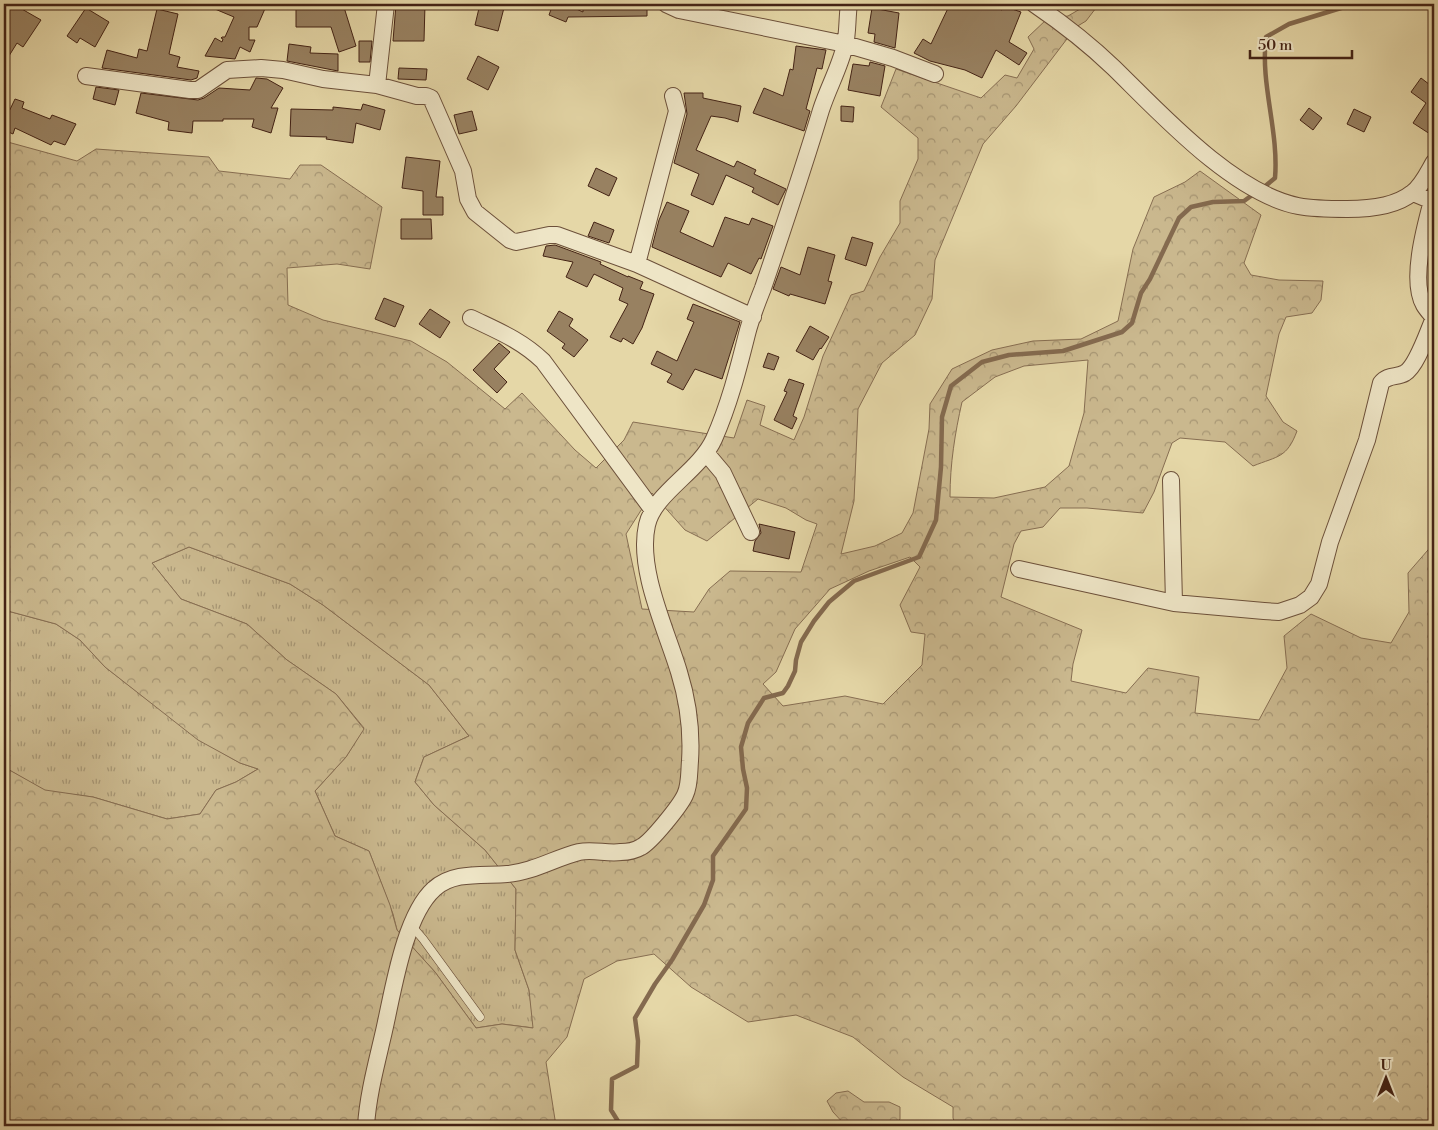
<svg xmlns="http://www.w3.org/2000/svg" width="1438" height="1130" font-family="'Libre Bodoni',serif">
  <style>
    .grass { fill: url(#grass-tufts); stroke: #876e52 }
    .forest { fill: url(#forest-crowns); stroke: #876e52; fill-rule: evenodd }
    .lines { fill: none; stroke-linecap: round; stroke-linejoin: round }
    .stream { stroke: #846a4f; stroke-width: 4.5 }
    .building { fill: #988161; stroke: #442315 }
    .lane-casing { stroke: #6c503a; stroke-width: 9 }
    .street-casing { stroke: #6c503a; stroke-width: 18 }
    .lane { stroke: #eee5c6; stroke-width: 8 }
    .street { stroke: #eee5c6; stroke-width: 16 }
  </style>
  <defs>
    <pattern id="grass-tufts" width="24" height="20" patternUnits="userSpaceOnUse" patternTransform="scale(1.25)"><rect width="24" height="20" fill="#cab88e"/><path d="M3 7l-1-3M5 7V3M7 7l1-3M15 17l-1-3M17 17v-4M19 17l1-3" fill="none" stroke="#a69573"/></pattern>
    <pattern id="forest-crowns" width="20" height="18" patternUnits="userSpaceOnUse" patternTransform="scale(1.25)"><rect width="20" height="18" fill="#cab88e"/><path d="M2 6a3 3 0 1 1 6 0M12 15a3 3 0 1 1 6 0" fill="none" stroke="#a69573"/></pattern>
  </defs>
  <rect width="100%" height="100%" fill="#e5d7a7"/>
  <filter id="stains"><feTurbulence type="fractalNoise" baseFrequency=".004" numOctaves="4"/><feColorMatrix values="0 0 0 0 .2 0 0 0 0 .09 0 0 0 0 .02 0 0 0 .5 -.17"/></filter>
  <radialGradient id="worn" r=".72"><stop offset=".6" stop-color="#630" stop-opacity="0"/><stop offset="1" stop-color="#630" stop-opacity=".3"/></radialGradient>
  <path class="grass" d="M189,547L290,584L323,605L429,685L469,736L424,757L415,782L434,805L485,850L516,889L515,950L529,990L534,1028L502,1024L476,1028L435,972L397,930L393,914L369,851L335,836L315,791L346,757L364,728L336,694L287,660L247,624L181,599L152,563Z
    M4,610L56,624L80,640L105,667L198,739L240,763L258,769L236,782L216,790L200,814L167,819L93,797L45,791L4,767Z"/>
  <path class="forest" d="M1082,4H1099L1086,21L1076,27L1016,106L983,144L935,260L932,299L915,335L882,363L858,409L854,501L841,554L875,546L902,533L913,513L929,429L930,404L952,369L992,350L1033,341L1081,339L1118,321L1133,249L1154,197L1185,182L1200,171L1261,215L1244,263L1251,275L1279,280L1323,281L1321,300L1312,313L1286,317L1279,334L1266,396L1283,422L1297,431C1287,458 1278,456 1253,466L1225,442L1180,438L1172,443L1154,492L1143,513L1087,508H1060L1043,527L1021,531L1014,544L1001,597L1082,630L1073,664L1071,681L1126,693L1148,668L1199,677L1195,713L1259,720L1287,668L1284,636L1311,614L1361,638L1391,643L1409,612L1408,573L1434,543V1126H956L953,1118V1107L903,1077L853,1037L796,1015L748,1022L691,987L654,954L617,961L584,979L567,1037L546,1062L556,1126H4V767L45,790L93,797L167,819L200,814L216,790L236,782L258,769L240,763L198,740L105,667L80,640L56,624L4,610V141L77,161L96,149L209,157L219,171L290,179L300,165H321L382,207L370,269L337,264L287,268L288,305L323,320L411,341L447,362L505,409L522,393L575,450L596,468L624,440L633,422L734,438L747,400L765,406L760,425L794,440L804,417L823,356L851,295L864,291L880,257L900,223V201L918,159V138L881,107L896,69L981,98L1005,75L1017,78L1034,49L1028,37L1047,19L1068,16L1080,9ZM1088,360L1084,413L1069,466L1045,487L994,498L950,497C950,464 955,433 962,402L995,377L1024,366ZM652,493L685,530L707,541L758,499L786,508L806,520L817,524L801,572L730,571L709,589L694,612L642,609L626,534ZM189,547L290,584L323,605L429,685L469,736L424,757L415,782L434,805L485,850L516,889L515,950L529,990L533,1028L502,1024L476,1028L435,972L397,930L390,905L369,851L335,836L315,791L346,757L364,729L336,694L287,660L247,624L181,599L152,563ZM910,557L920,567L900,605L911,632L925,634L922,665L883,704L845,696L783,706L763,684L776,672L795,629L830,589L869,571Z
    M848,1091L864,1102H889L900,1107V1119L896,1126H846L833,1112L827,1101L836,1093Z"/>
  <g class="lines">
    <path class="stream" d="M1263,188L1275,178C1279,131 1260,84 1266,37L1289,24L1354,4
      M621,1126L611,1110L612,1079L637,1066L638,1041L635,1018L655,984L672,960L704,905L713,880V856L746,809L747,788L743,769L741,747L748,723L764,698L783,693L788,686L795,671L796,660L801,642L814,621L829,602L854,581L919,557L936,520L941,467L942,417L951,386L982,362L1009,355L1063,351L1122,332L1132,323L1141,293L1150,279L1179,218L1191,207L1213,202L1244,201L1255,193"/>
  </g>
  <path class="building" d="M4,4H13L41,20L23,47L17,43L4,64Z
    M203,4H267L257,27H249V40H255L250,52L240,47L235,59L205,56L215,38L222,42L223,39L221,38L222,37H225L234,17Z
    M296,4H343L356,46L339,52L331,27H296Z
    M396,4H425L424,41H393Z
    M480,4H505L498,31L475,25Z
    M553,4H565L583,12V4H647V16L568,17L566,22L549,15Z
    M950,4H984L1002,10L1003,6L1021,12L1009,42L1027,53L1019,65L996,50L982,78L965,70L930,61L914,53L923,39L931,44Z
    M86,8L109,22L95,47L80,38L77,43L67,36Z
    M872,8L899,13L895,48L874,42L875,34L868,33Z
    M157,9L178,14L169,54L180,57L177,67L199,71L197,78L191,80L102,68L107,50L137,58L139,49L147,51Z
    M359,41H372L370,62H359Z
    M289,44L311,47L310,53L338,54V71L287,61Z
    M796,46L826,50L822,69L817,68L806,109L810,111L804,131L753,113L764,88L783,96L790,69L793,70Z
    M478,56L499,67L488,90L467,79Z
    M870,62L885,66L880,96L848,90L853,64L869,66Z
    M399,68L427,69L426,80L398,79Z
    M256,78L267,79L283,88L271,108H278L271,133L252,127L254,119H223V121H193L192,133L168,130L169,122L136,113L141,93L198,100L204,98L219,88L250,90Z
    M1421,78L1434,88V128L1430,134L1413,123L1426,103L1411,92Z
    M96,87L119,90L115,105L93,99Z
    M684,93H703V98L741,106L738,122L725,118L711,116L696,150L734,167L737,161L756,170L754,174L786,189L778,205L752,192L754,188L726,175L713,205L691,195L699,174L674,163L687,114Z
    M15,99L24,102L22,108L50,119L52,115L76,124L65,145L54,141L51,145L15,128L13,134L4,130V122Z
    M363,104L385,110L380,130L356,123L353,143L326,139L327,137L290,136L291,109L333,110V107L361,110Z
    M841,106L854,107L853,122L841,121Z
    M1309,108L1322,118L1313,130L1300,120Z
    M1354,109L1371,117L1364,132L1347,124Z
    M472,111L477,130L459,134L454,115Z
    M406,157L440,161L436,197H443V215H423V191L402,188Z
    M596,168L617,178L609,196L588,186Z
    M667,202L689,211L680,232L713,247L725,217L749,225L752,218L773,226L761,259L759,258L751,274L728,263L721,277L652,247L659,220Z
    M401,219H431L432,239H401Z
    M594,222L614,230L609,243L588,236Z
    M852,237L873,243L866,266L845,259Z
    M555,245L601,262L600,264L628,277V276L643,282L640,289L654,294L642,328L633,344L623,338L621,342L610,337L628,304L619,300L623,288L594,274L587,287L566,277L573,262L543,256L546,246Z
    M808,247L835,255L828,281L832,282L825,304L790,294L789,296L773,289L781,267L800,275Z
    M384,298L404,306L395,327L375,319Z
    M693,304L740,322L722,379L695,369L683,390L667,382L672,374L651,364L657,351L677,361L694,322L687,319Z
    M430,309L450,322L440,338L419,324Z
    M559,311L573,319L569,326L588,340L574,357L562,348L565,344L547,331Z
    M810,326L829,337L821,349L820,348L813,360L796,351Z
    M499,343L510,352L494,369L507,382L497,393L473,370Z
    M768,353L779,357L774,370L763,367Z
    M789,379L804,384L793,416L797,418L792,429L774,420L787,392L784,391Z
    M759,524L795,532L789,559L753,551L755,541L761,533Z"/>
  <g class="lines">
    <defs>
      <path id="lane" d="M411,925L423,939L480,1017"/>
      <path id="street" d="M666,4L679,10L845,44L893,58L935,74
        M1034,4C1062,23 1089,44 1114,68C1160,113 1233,193 1298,206C1314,209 1331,209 1347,209C1368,209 1395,207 1412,193C1422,186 1428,172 1434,162
        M86,76L190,90H198L227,70L261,68L283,70L323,79L377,85L417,96H426L431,98L463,171L468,199L475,212L510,240L516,242L549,235H557L637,264L753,317
        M377,85L386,4
        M637,264L677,111L673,96
        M471,318C498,331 521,340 543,361L652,509
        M707,454L723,473L751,532
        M1171,480L1174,603
        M1019,569L1174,603L1264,611L1279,612L1300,605L1311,597L1319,584L1330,542L1367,440L1381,383C1388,374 1397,378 1405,373C1417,366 1428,331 1434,318C1431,314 1427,310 1424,305C1410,281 1425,227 1432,201L1413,193
        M366,1126C368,1094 377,1062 384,1031C393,992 404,916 434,889C453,871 483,876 507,874C533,872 555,858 579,852C593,849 607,854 621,852C627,852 636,850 641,847C651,842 680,806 685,795C690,785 689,771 690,761C692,730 688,701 679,672C666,629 637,569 647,525C654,493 699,472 714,439C729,405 738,370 747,334C751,318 757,303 763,288C783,229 803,170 821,110C828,88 840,67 845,45C848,32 847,17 849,4"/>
    </defs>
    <use href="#lane" class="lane-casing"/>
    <use href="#street" class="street-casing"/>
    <use href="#lane" class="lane"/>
    <use href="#street" class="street"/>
  </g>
  <rect width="1438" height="1130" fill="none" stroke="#e5d7a7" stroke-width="20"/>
  <rect x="5" y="5" width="1428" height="1120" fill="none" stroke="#442315" stroke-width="2.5"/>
  <rect x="10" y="10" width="1418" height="1110" fill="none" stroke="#442315"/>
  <g transform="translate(1386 1078)" stroke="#eee5c6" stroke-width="4" paint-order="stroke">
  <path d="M0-4L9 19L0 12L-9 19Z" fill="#442315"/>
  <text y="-8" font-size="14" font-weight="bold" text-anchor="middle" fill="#442315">U</text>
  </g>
  <path d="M1250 50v8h102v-8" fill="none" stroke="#442315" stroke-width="2.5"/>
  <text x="1258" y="50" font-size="15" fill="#442315" stroke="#eee5c6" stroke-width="4" paint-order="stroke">50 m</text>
  <rect width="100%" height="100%" filter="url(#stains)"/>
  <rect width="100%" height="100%" fill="url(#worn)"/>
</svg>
